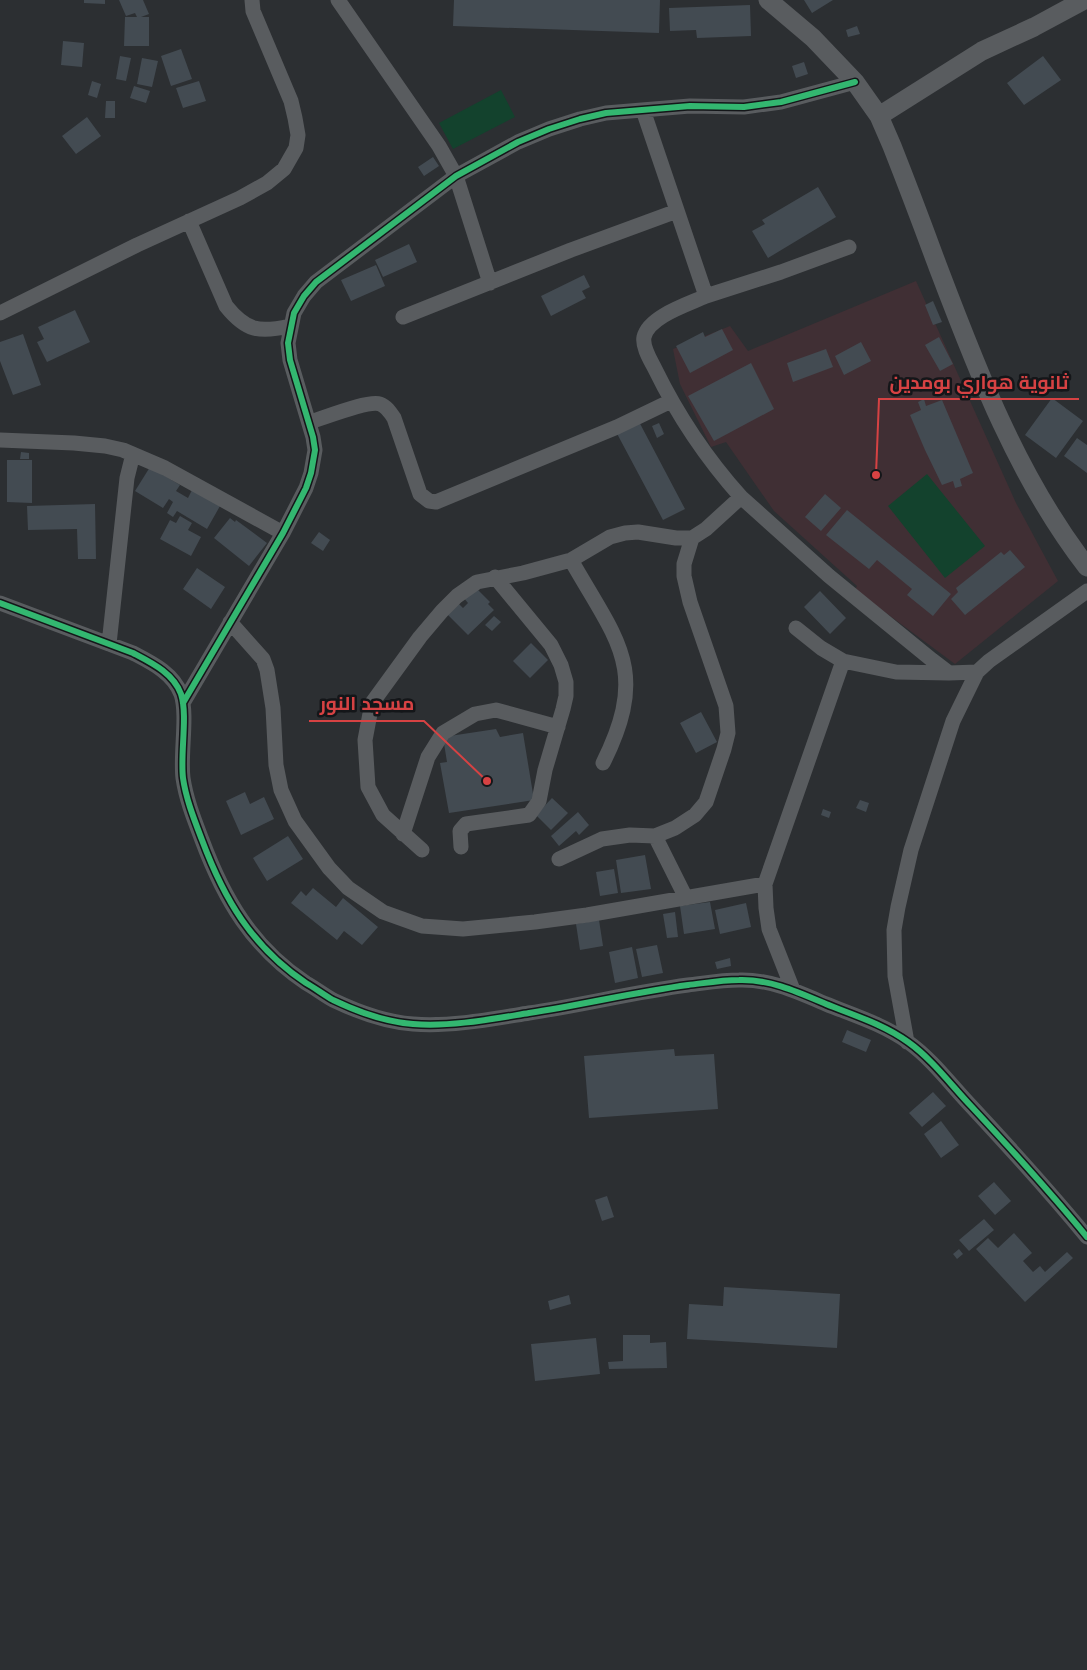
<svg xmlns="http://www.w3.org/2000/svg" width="1087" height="1670" font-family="Arial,Cairo,sans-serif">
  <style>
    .education { fill: #402f34 }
    .green { fill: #13422d }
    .building { fill: #434b52 }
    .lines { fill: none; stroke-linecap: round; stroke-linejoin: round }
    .minor { stroke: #595c5f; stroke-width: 15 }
    .tertiary { stroke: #595c5f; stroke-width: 19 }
    .cycleway-casing { stroke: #141619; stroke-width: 9 }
    .cycleway { stroke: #33b770; stroke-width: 6 }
    .leader { fill: none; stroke: #d64243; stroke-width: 2 }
    .callout-dot { fill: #d64243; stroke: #141619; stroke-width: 2 }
    .callout-label { font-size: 19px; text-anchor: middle; font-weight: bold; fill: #d64243; stroke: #141619; stroke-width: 5; stroke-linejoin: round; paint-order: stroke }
  </style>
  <rect width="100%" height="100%" fill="#2c2f32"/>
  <path class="education" d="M916,281L1016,503L1058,581L955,664L855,590L857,586L774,511L726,442L711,447L680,384L673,349L730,326L748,351Z"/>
  <path class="green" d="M501,90L515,117L453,149L439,123Z
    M927,474L985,546L945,578L888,506Z"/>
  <path class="building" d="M84,0H105V4L84,3Z
    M119,0H143L149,14L141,17H149V46H124L125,17H137L135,13L126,16Z
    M454,0H660L659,33L453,26Z
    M804,0H833L812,13Z
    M750,5L751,36L697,38L696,30L670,31L669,8Z
    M857,26L860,34L848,37L846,30Z
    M63,41L84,43L82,67L61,65Z
    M181,49L192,79L171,86L161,56Z
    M120,56L131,58L126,81L116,79Z
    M1043,56L1061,80L1024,105L1007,83Z
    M142,58L158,61L152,87L137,84Z
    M804,62L808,74L796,78L792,66Z
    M92,81L101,84L97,98L88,95Z
    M199,81L206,101L183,108L176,88Z
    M134,86L150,91L146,103L130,98Z
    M106,101H115V118H105Z
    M87,117L101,136L76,154L62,136Z
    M433,157L439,166L424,176L418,167Z
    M818,187L836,217L768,258L752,231L765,224L762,220Z
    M409,244L417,262L383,277L375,260Z
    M376,265L385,286L351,301L341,280Z
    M584,275L590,287L582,291L586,298L551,316L541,296Z
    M933,301L942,322L933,325L925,305Z
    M75,310L90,342L47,362L37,342L44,339L38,327Z
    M722,329L733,350L690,373L676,346L703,332L705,337Z
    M23,334L41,385L13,395L0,361V342Z
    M939,337L953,364L940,371L925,345Z
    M861,342L871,361L844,375L835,356Z
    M826,349L833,367L793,382L787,363Z
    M751,363L774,409L714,441L688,396Z
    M1052,398L1083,421L1056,458L1025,435Z
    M924,399L926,406L942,400L973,473L960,479L962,486L955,488L953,481L942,485L925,450L910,415L921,410L918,402Z
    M636,416L685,509L663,520L614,428Z
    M659,423L664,434L657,438L652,426Z
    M1077,438L1087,445V473L1064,456Z
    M21,452L29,453V459H20Z
    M7,460H32V503L7,502Z
    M150,467L180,485L176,491L188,498L192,490L220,506L207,529L177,511L173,517L167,513L173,502L169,499L163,508L135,491Z
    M825,494L841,508L821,531L805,517Z
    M95,504L96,559H78L77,529L28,530L27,506Z
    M847,510L951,594L933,616L907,595L912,589L877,560L869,569L826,535Z
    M180,516L192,523L188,530L201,537L191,556L160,539L170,520L176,523Z
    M230,518L235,522L236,520L267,543L249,566L214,538Z
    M319,532L330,540L323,551L311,543Z
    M1010,550L1025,567L965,615L951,599L958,592L956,588L1001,552L1004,555Z
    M197,568L225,587L211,609L183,589Z
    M474,586L490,602L488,604L494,610L468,635L447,614L458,603L463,608L468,603L463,597Z
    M820,591L846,618L830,634L804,607Z
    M494,616L501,622L492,631L485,625Z
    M531,643L548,660L530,678L513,661Z
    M701,712L717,742L696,753L680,723Z
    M496,729L500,737L523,733L534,800L449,813L440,763L447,762L443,737Z
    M245,792L250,804L264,797L274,819L241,835L226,801Z
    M552,798L568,813L551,830L536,815Z
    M860,800L869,803L866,812L856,808Z
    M823,809L831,812L829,818L821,815Z
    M578,812L589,825L579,835L576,831L559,846L551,836Z
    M288,836L303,859L267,881L253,858Z
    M645,855L651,889L621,893L616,860Z
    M614,869L618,893L600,896L596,872Z
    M313,888L336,907L343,898L378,927L362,945L344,931L337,940L291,903L301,891L306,896Z
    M710,902L715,929L684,934L680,906Z
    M746,903L751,927L720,934L715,910Z
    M675,912L678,937L667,938L663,914Z
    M599,920L603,946L580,950L576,924Z
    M657,945L663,973L642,977L636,949Z
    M632,947L638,978L615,983L609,952Z
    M730,958L731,966L717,969L715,962Z
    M847,1030L871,1040L866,1052L842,1042Z
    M674,1049L675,1056L714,1054L718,1109L589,1118L584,1056Z
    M933,1092L946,1106L922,1127L909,1113Z
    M941,1121L959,1145L941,1158L924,1134Z
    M994,1182L1011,1201L995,1215L978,1196Z
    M607,1196L614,1217L602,1221L595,1200Z
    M984,1219L994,1230L969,1251L959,1240Z
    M1014,1233L1032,1253L1023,1261L1033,1272L1040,1266L1045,1272L1067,1252L1073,1258L1025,1302L976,1249L988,1238L998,1248Z
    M959,1249L963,1254L957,1259L953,1254Z
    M724,1287L840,1294L837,1348L687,1339L689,1304L723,1306Z
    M569,1295L571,1304L550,1310L548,1301Z
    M623,1335H650V1343L666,1342L667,1368L609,1369L608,1362L623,1361Z
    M596,1338L600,1374L535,1381L531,1344Z"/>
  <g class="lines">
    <path class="minor" d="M338,0L439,146L456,176L490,283
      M643,110L706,296C689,304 649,316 644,337C642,347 651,361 655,369C678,416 706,458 741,497
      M189,221L226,306C246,331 259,333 290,326
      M706,296L781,272L849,247
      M0,313L137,245L240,198L267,183L284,169L296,148L298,135L295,118L291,101L253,11L252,0
      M403,317L571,250L677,211
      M310,422C324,418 368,400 380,404C386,406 390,412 394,418L420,494L429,501L436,502L617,427L671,401
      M0,440L74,443L105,446L123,450L165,468L283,533
      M571,560C617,641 650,669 603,763
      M0,603L133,653C152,663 173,673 181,694C188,715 180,754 183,778C186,799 194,819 202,840C224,899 252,947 306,983C315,988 324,995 333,1000C358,1012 385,1022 413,1024C451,1027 492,1019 529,1013C582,1005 635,992 688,985C705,983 722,980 739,980C770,979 798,992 826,1004C853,1015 883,1024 908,1042C932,1059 951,1085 971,1106C1011,1149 1050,1192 1087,1237
      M230,622L263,659L267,670L273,708L276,765L281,790L295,821L329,868L348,888L383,912L422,926L463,929L535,922L587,915L765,884
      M796,628L821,648L843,661
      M109,644L127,478L133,454
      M183,703L283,533L306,488L311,473L315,450L313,437L290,360L288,343L294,313L304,296L316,282L456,176L518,142L549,129L580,119L606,113L690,106L744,107L781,102L855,82
      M403,834L428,757L443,733L475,714L496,710L558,727
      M655,836L686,898
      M461,847L460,831L466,824L529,815L539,801L545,770L563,709L566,696V682L561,665L551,645L495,577
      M422,850L383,815L368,787L365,740L372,703L420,637L442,611L457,596L477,582L523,573L571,560L610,537L625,533L638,532L676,538H692L706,529L741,497L829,576L932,660L949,673L977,672
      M559,859L602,839L630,835L655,836L675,828L695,815L706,802L724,749L728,733L726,706L690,602L684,576V564L692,538
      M793,990L769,929L766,908L765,884L843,661L896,672L949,673
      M907,1042L895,976L894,930L898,907L911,850L953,721L977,672L989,661L1087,591"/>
    <path class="tertiary" d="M768,0L813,38L855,82L879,116L892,146C907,184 921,221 935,259C976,367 1016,475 1087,567
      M879,116L982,51L1034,27L1084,0"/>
    <defs>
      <path id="cycleway" d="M0,603L133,653C152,663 173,673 181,694C188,715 180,754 183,778C186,799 194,819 202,840C224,899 252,947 306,983C315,988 324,995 333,1000C358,1012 385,1022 413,1024C451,1027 492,1019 529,1013C582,1005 635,992 688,985C705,983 722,980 739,980C770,979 798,992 826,1004C853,1015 883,1024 908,1042C932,1059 951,1085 971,1106C1011,1149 1050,1192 1087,1237
        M183,703L283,533L306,488L311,473L315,450L313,437L290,360L288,343L294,313L304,296L316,282L456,176L518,142L549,129L580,119L606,113L690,106L744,107L781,102L855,82"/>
    </defs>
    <use href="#cycleway" class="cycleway-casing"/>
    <use href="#cycleway" class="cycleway"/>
  </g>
  <path class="leader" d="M876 475L879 399H1079M487 781L424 721H309"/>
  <g class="callout-dot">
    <circle cx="876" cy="475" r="5"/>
    <circle cx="487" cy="781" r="5"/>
  </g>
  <g class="callout-label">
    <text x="979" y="389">ثانوية هواري بومدين</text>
    <text x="367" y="710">مسجد النور</text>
  </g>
</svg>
